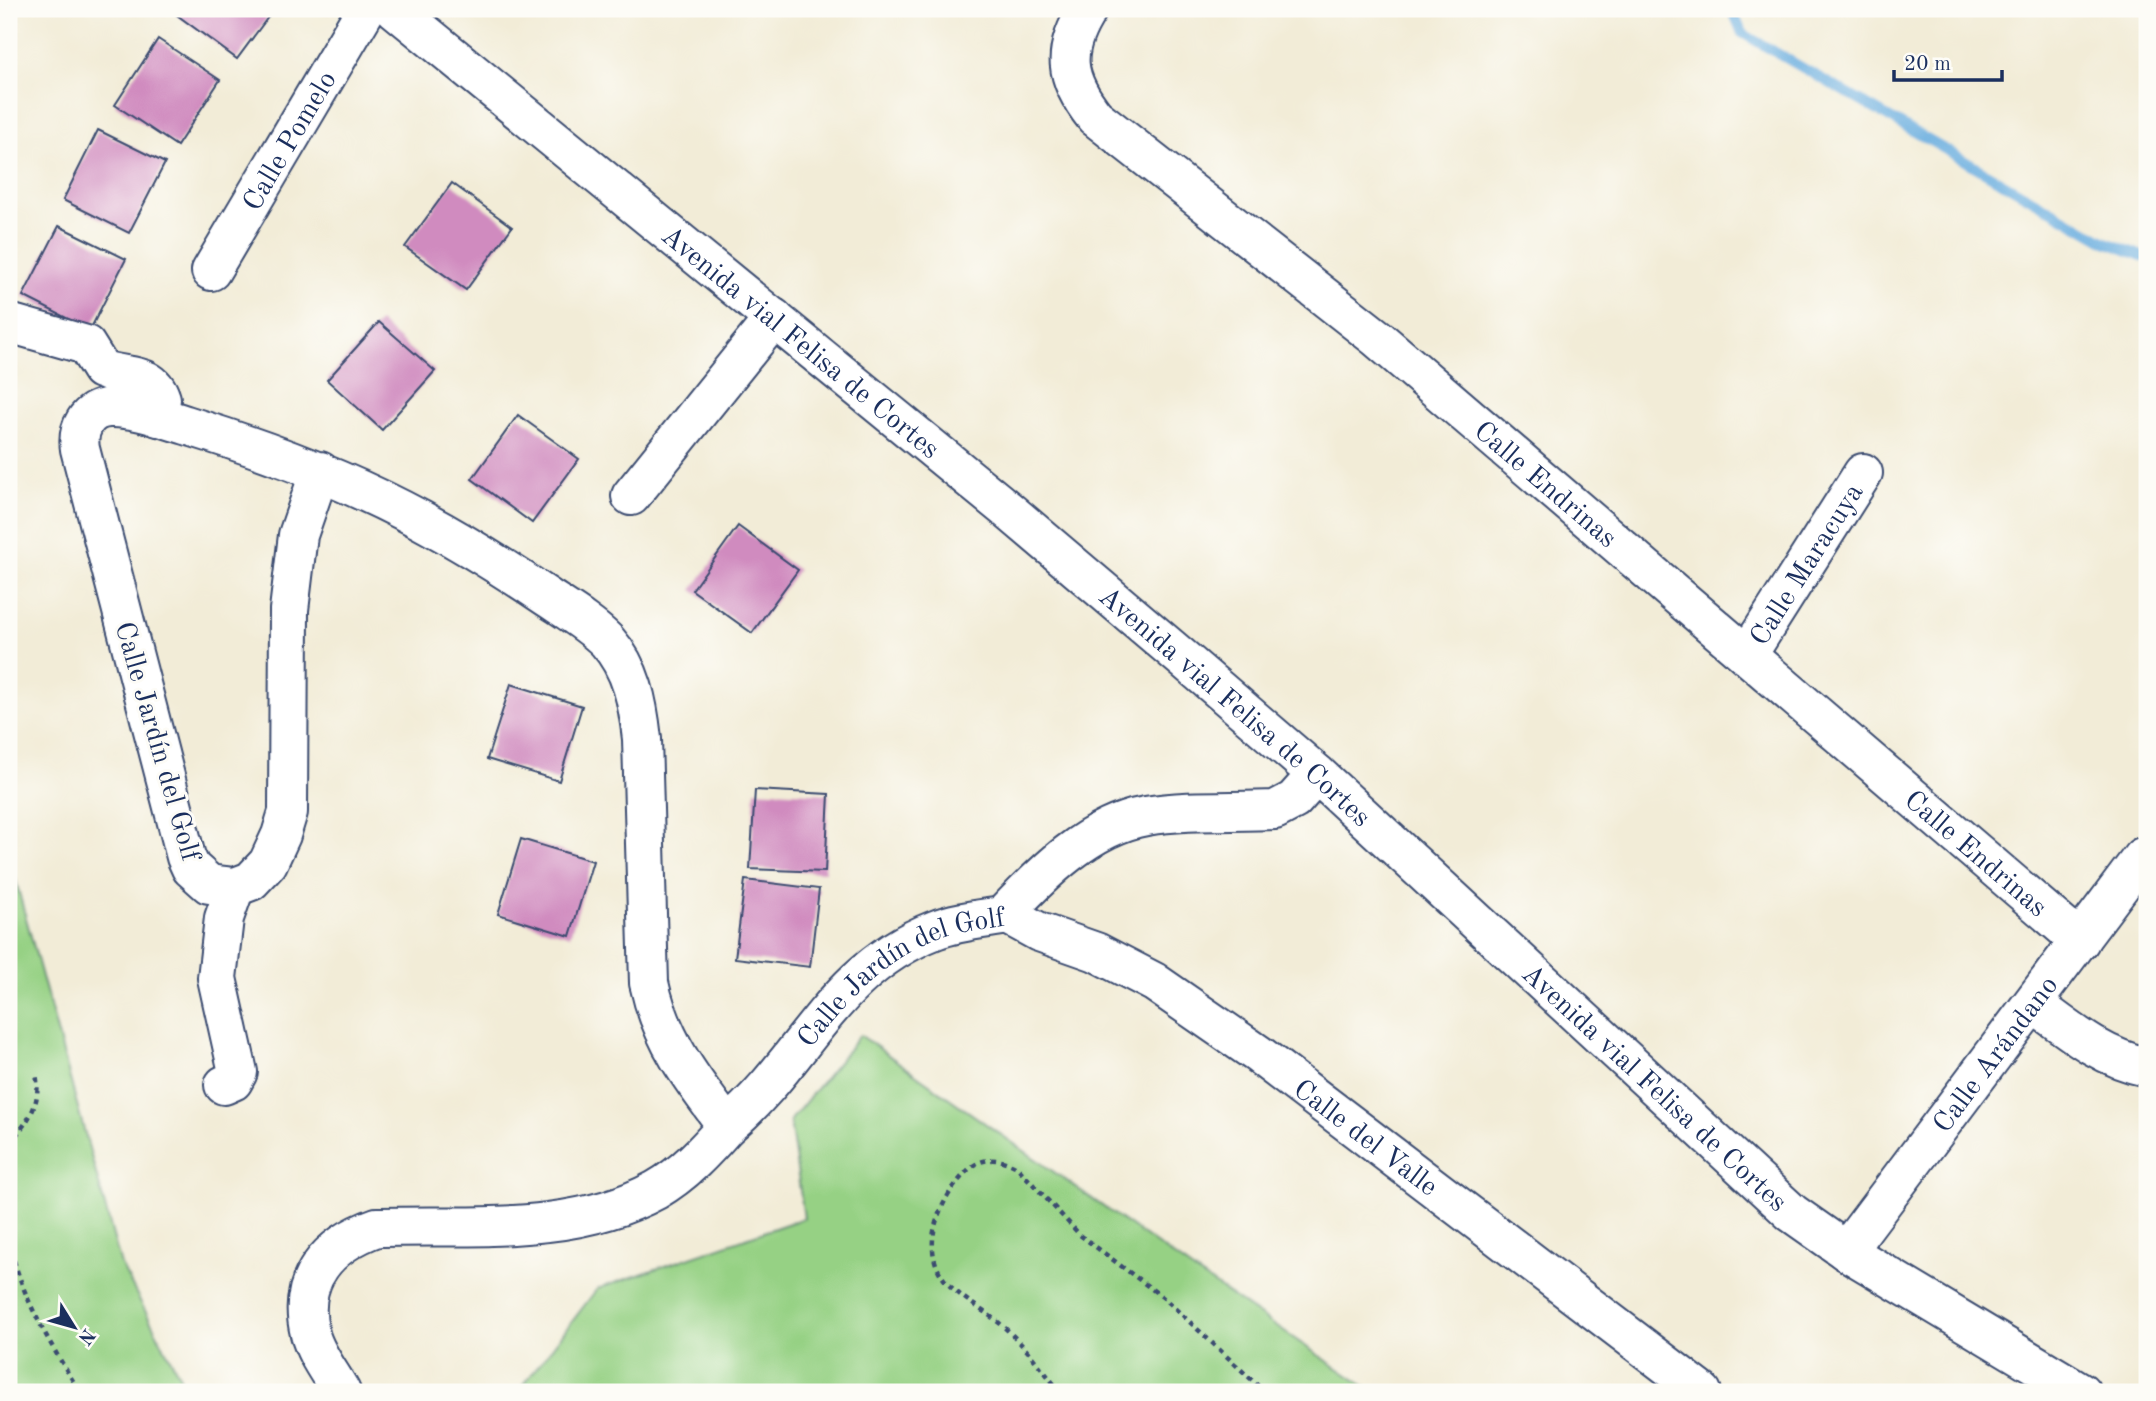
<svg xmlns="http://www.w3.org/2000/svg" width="2156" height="1401" font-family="'Old Standard TT',serif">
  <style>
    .green { fill: #96d184; stroke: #588071; stroke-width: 2 }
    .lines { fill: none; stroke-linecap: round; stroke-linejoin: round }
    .stream { stroke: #6aaedf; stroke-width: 10 }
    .building { fill: #d08bbf }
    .minor-casing { stroke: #3b4b70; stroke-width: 42 }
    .path { stroke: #3b4b70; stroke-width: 4.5; stroke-dasharray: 5 5; stroke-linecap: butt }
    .minor { stroke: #fff; stroke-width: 38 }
    .labels { text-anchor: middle; stroke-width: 6; stroke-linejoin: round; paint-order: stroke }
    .street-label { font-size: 28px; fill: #1b2f5e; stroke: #fdfcf7 }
  </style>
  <rect width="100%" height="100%" fill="#fdfcf7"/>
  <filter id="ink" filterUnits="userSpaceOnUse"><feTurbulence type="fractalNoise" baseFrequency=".0143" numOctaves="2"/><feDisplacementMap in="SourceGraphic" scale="14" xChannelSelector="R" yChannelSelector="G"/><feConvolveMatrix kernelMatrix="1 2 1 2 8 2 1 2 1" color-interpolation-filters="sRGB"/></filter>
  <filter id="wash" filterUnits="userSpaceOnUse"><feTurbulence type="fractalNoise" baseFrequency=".00686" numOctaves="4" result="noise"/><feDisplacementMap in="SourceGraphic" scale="28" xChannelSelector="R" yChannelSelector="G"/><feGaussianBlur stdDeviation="1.57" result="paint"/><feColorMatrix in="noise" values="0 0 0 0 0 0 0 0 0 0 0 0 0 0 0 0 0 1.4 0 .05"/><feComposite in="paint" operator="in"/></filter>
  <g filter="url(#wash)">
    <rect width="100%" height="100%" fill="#f2ecd7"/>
    <path class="green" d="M9,856L121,1265L188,1392H9Z
      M860,1035L1190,1268L1373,1392H518L597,1289L804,1218L790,1121Z"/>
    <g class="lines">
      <path class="stream" d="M1732,9L1742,33L2106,242L2147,258"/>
    </g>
    <g id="blocks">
      <path class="building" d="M182,9H274L237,59L177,15Z
        M158,39L220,80L177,146L115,105Z
        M98,130L165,163L129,233L63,200Z
        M452,183L512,227L466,290L405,247Z
        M59,226L126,259L90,330L23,296Z
        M379,322L435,371L382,430L327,380Z
        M518,415L579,459L532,523L472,479Z
        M738,526L798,570L752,633L692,590Z
        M511,684L582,706L559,781L487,759Z
        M755,790L829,794L825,872L750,869Z
        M521,839L593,861L570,936L498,914Z
        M745,880L819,889L810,967L735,958Z"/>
    </g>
  </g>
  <g filter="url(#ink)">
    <use href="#blocks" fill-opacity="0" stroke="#3b4b70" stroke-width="2"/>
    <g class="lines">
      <defs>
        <g id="minor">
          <path id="s1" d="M395,9L1009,511L1187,662L1317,774L1792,1213L1846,1251L2081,1392"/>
          <path id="s2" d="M1088,9C1061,51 1064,78 1095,117L1377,338L2080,941"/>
          <path id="s3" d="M211,271L366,9"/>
          <path d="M9,323L86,345L101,369C124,379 152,370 161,399L158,417"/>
          <path id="s4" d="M320,471L298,535L289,610L288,812L281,835L268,863L251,881L235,887L209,884L191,868L186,857L80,449C77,430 86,409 109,408C133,407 163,418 186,425C267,450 346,479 421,520C464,543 507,570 547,597C568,611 590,624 607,641C632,669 638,703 642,739L649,983C661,1040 692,1080 727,1126C804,1062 832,970 935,930C957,921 985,919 1008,915"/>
          <path d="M631,496L774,318"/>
          <path id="s5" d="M1748,654L1863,473"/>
          <path id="s6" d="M1008,915L1039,932L1096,952L1154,982L1258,1054L1702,1392"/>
          <path d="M1008,915L1005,913C1043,873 1089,826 1146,816C1187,809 1233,812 1275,810L1294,800L1317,774"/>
          <path d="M2034,1004C2069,1030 2102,1058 2147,1067"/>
          <path d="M224,1085L233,1081L238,1072L217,978L224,918L235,887"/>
          <path id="s7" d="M1846,1251L2142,857"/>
          <path d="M341,1392C331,1374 315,1354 310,1334C296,1279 329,1244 377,1227C469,1224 572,1236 656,1190C684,1174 706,1150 727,1126"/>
        </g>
      </defs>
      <use href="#minor" class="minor-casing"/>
      <path class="path" d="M9,1144C28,1121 42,1105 36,1074
        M9,1241C21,1297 50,1344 80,1392
        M1060,1392C1043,1370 1025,1346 1004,1327C987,1312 965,1301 949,1285C916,1251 939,1199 968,1170C983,1156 1000,1158 1017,1167L1080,1235L1165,1299L1265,1392"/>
      <use href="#minor" class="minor"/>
    </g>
  </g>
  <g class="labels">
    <g class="street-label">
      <text dy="10" stroke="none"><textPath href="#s3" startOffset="152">Calle Pomelo</textPath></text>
      <text dy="10" stroke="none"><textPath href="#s1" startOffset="525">Avenida vial Felisa de Cortes</textPath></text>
      <text dy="10" stroke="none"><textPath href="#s2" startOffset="700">Calle Endrinas</textPath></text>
      <text dy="10" stroke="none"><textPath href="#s5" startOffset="107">Calle Maracuya</textPath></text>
      <text dy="10" stroke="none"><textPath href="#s1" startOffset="1092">Avenida vial Felisa de Cortes</textPath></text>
      <text transform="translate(159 741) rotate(74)" y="10">Calle Jardín del Golf</text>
      <text dy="10" stroke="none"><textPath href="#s2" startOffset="1267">Calle Endrinas</textPath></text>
      <text dy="10" stroke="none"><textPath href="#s4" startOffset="2289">Calle Jardín del Golf</textPath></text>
      <text dy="10" stroke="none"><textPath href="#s7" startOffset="247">Calle Arándano</textPath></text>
      <text dy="10" stroke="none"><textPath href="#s1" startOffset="1659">Avenida vial Felisa de Cortes</textPath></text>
      <text dy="10" stroke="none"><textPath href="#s6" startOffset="424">Calle del Valle</textPath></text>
    </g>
  </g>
  <rect width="2156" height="1401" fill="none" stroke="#fdfcf7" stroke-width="35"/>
  <g transform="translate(74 1327) rotate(127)" stroke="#fdfcf7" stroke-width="5" paint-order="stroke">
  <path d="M0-5L12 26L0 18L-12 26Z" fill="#1b2f5e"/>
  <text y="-10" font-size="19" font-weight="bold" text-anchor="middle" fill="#1b2f5e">N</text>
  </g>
  <path d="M1894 70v10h108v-10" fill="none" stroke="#1b2f5e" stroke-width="3.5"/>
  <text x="1904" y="70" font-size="21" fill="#1b2f5e" stroke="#fdfcf7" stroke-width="5" paint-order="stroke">20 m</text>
</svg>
